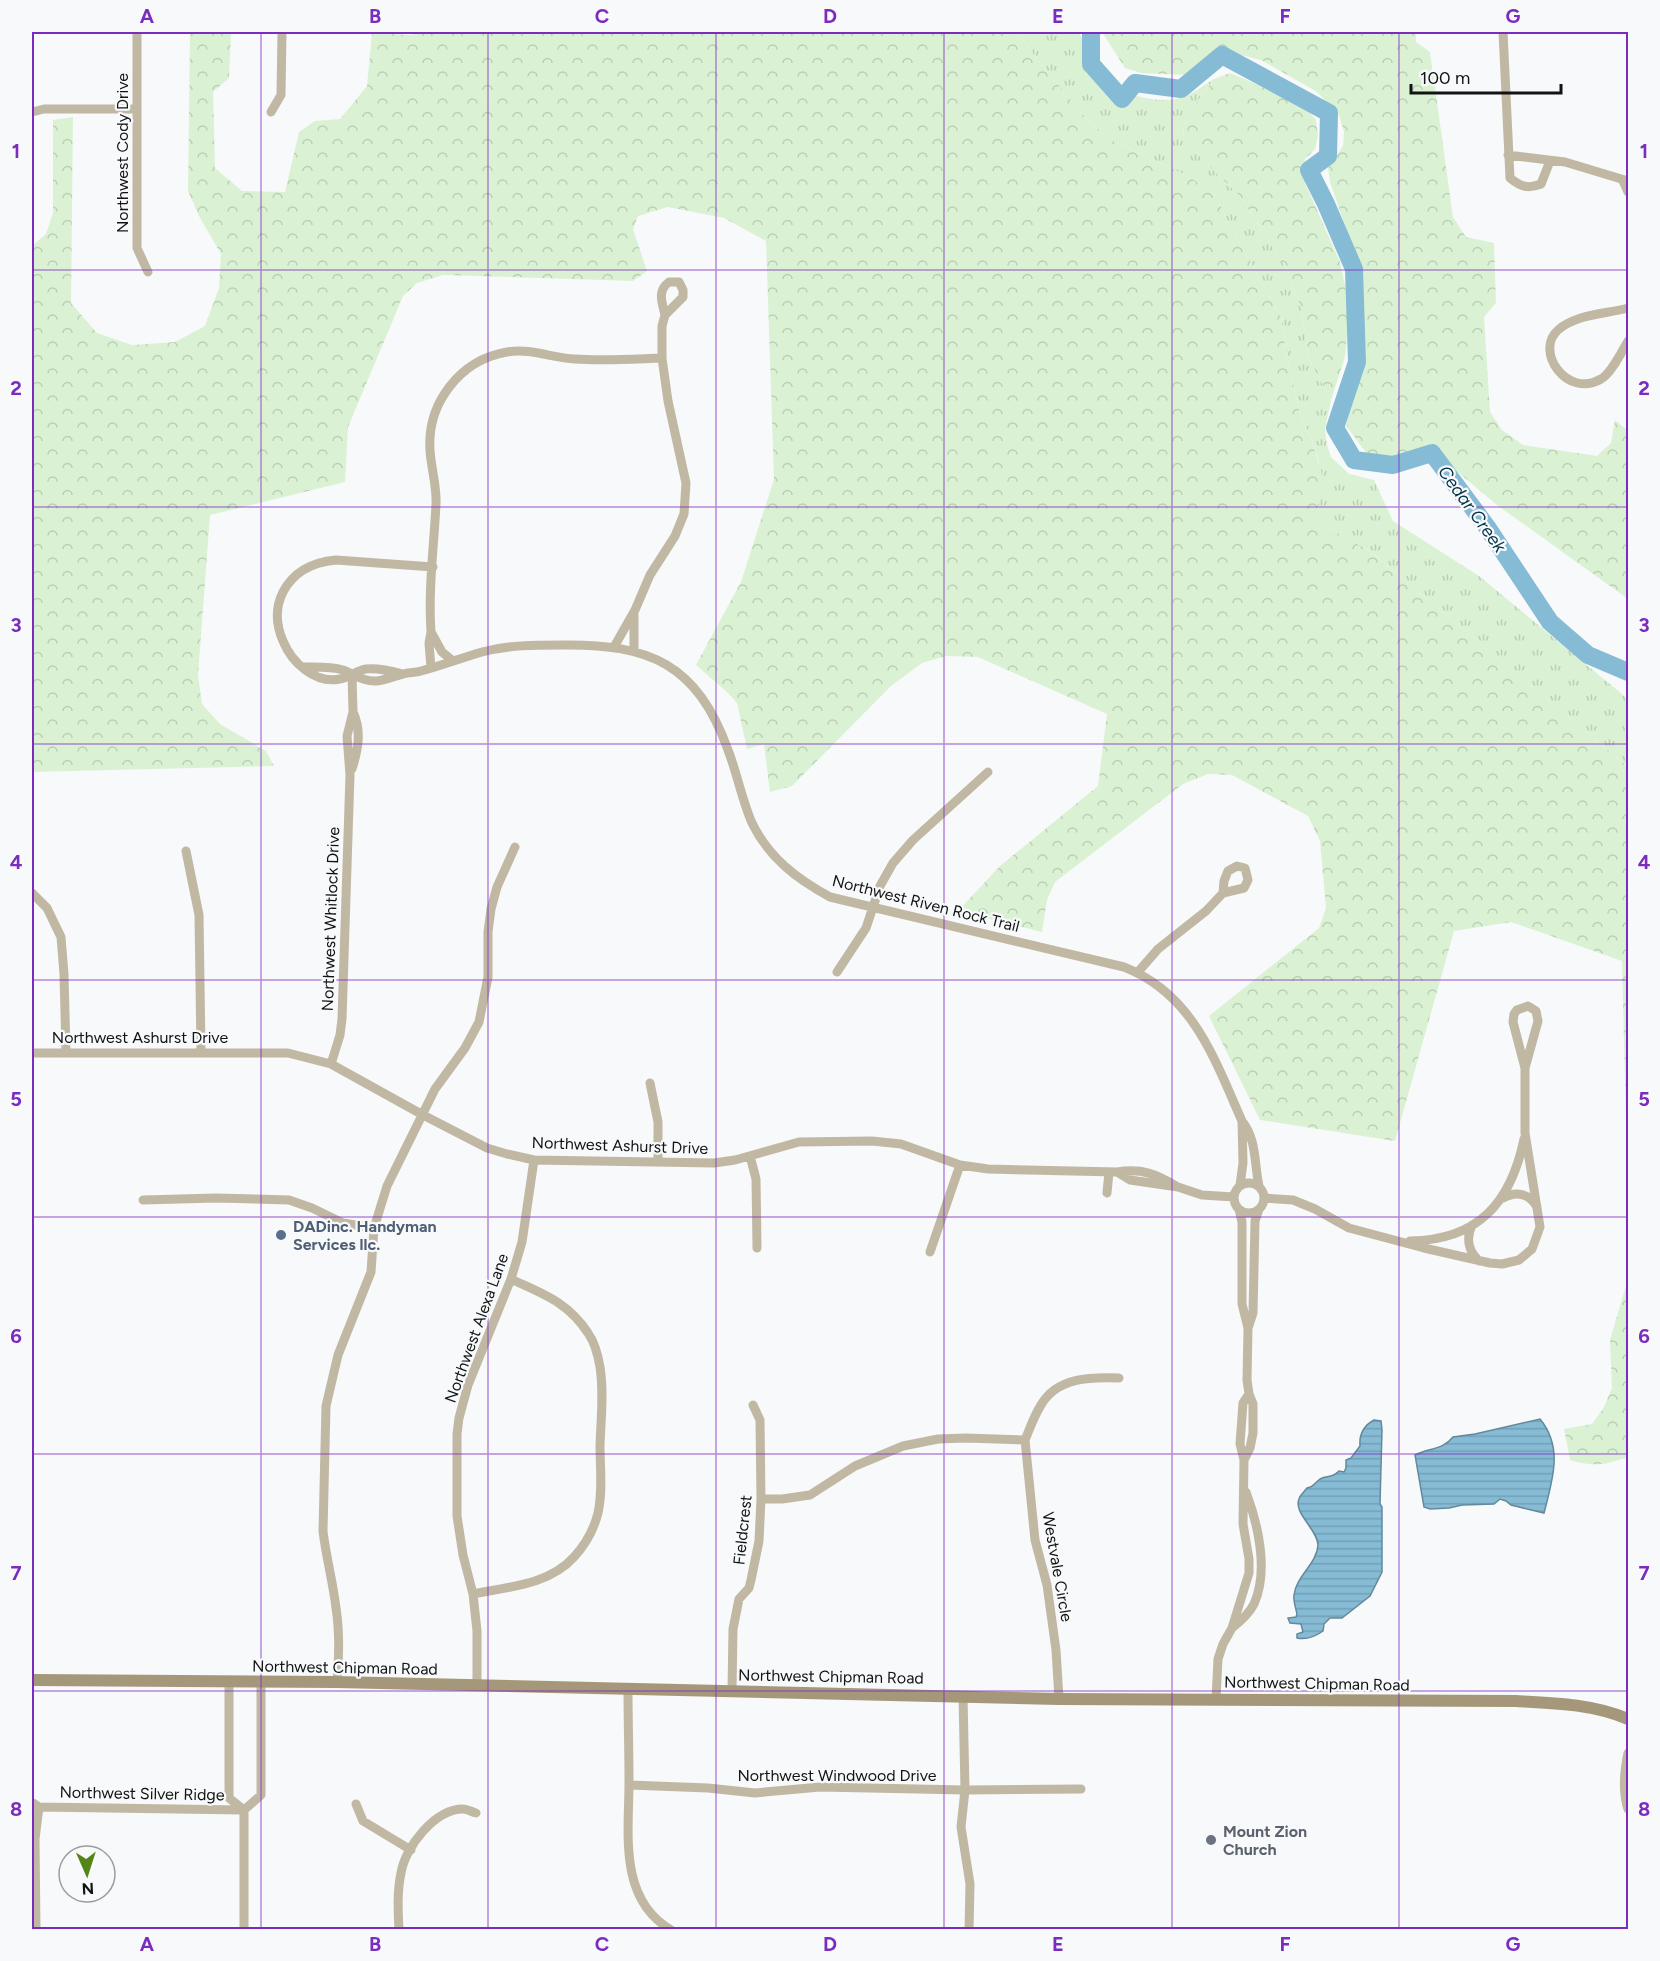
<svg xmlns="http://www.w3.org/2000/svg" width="1660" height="1961" font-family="Figtree,sans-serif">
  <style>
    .grass { fill: url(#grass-tufts) }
    .forest { fill: url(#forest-crowns) }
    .water { fill: url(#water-rules); stroke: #63899b; stroke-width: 1.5 }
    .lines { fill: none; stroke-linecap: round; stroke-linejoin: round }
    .river { stroke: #86bbd5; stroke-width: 18 }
    .minor { stroke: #c1b8a4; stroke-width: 9 }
    .secondary { stroke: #a5987a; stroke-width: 12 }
    .grid { fill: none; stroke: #7b2cbf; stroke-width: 1.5; stroke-opacity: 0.55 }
    .service-dot { fill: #5c6f8a; stroke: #f7f9fb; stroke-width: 2 }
    .worship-dot { fill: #6b7280; stroke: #f7f9fb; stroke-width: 2 }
    .labels { text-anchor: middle; stroke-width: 4.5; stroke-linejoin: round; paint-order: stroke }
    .street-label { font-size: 16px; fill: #121313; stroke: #f7f9fb }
    .service-label { font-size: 16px; font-weight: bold; fill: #4e5e75; stroke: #f7f9fb; text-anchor: start }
    .worship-label { font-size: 16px; font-weight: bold; fill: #5b616d; stroke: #f7f9fb; text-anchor: start }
    .water-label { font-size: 18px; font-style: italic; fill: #053447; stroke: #f7f9fb }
    .neatline { fill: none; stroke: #7b2cbf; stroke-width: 2 }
    .grid-label { font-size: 20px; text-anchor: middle; font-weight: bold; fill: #7b2cbf }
  </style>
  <defs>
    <pattern id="grass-tufts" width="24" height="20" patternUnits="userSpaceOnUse" patternTransform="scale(1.5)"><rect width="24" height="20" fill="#daf2d3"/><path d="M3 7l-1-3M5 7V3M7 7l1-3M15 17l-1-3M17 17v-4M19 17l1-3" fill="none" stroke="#bacfb4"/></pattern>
    <pattern id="forest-crowns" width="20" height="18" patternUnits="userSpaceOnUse" patternTransform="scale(1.5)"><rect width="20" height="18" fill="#daf2d3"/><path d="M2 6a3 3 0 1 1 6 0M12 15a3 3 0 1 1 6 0" fill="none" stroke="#bacfb4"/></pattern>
    <pattern id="water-rules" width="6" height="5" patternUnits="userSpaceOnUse" patternTransform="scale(1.5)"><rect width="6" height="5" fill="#86bbd5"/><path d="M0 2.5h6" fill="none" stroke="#73a0b6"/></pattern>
  </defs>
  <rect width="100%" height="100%" fill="#f7f9fb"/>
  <path class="grass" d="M1018,32H1078C1087,46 1105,78 1119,88C1136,99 1167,104 1186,96C1196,92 1205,84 1214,79L1199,99L1183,126L1184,138L1209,166L1240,196L1288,271L1301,309L1309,359L1331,400L1325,429L1327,445L1331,457L1349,474L1374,480L1393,521L1479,576L1628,699V767L1371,552L1313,519L1319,462L1311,438L1300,415L1286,351L1281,317L1227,220L1216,195L1189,177L1113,141L1089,122L1036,58Z"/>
  <path class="forest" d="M190,32H231L229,78L213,92L215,168L242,191L285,192L299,132L315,121L340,119L367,86L372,33L412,35L417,32H1018L1036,58L1089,122L1113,141L1189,177L1216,195L1227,220L1281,317L1286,351L1300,415L1311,438L1325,484L1313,519L1371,552L1628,767V1201L1622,961L1511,922L1454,931L1395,1141L1260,1120L1209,1016L1319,928L1326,908L1320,841L1308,816L1232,775L1208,774L1183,784L1055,882L1047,900L1042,932L958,911L1000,866L1098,786L1107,714L978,657L946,656L922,663L891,686L792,786L770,792L764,744L747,749L737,703L727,692L696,665L741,582L774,479L766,241L724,218L668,207L638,216L633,229L647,271L633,281L443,275L417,283L403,296L348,427L345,482L210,515L198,675L202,704L220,724L266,751L274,766L32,772V246L46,234L53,213V120L73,117L71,303L97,333L132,345L175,342L205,326L219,288L221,254L200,218L188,191Z
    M1102,32H1416V42L1430,52L1453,217L1466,237L1494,243L1496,303L1484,317L1490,412L1502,430L1523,445L1597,456L1611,443L1615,420L1628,431V599L1497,505L1447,463L1426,464L1385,460L1367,454L1347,427L1345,416L1361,365V306L1359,267L1330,182L1328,168L1343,146L1344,132L1339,115L1317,92L1263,61L1246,56L1236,55L1202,66L1186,75L1141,73L1125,68Z
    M1230,73L1268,89L1309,111L1316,120L1318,136L1315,149L1305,159V183L1340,262L1346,290L1348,324L1345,357L1331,400L1309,359L1301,309L1288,271L1240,196L1209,166L1184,138L1183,126L1199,99L1214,79Z
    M1628,1279V1457C1605,1465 1594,1467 1570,1460L1564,1429L1592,1424L1603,1409L1612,1388L1610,1340Z"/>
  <path class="water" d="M1540,1419C1564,1448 1552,1481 1544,1513L1511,1505L1506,1501L1500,1499L1494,1504L1462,1505L1449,1508L1430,1509L1424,1507L1415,1455C1428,1448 1443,1450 1453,1437L1475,1434Z
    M1374,1420L1381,1421L1382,1430L1380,1504L1382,1507V1572L1370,1596L1342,1618H1330L1324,1624L1323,1631C1316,1636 1306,1640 1297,1638V1634L1303,1632L1301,1624L1290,1623L1288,1618L1296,1617L1297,1614C1296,1608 1293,1602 1294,1595C1296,1576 1317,1564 1318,1545C1318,1530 1293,1513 1299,1499C1300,1495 1304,1492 1307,1488C1314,1487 1314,1483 1320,1479C1328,1475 1333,1478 1339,1471L1344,1472L1346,1468V1460L1351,1458L1360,1446C1359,1434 1363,1426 1374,1420Z"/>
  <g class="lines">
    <path class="river" d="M1091,32V64L1122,99L1135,83L1181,89L1222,55L1329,113L1328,156L1309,170L1326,204L1354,269L1357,362L1335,428L1354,460L1393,465L1432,453L1487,527L1550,622L1588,655L1628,672"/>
    <path class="minor" d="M137,32V248L148,272
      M1503,32L1510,178C1521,187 1528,189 1541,184L1550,161
      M32,112L44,109H137
      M271,112L281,95L282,32
      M1508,155L1565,162L1628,181
      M1623,181L1628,192
      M1628,308C1606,314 1576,314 1558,330C1534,351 1567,399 1601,379C1611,374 1622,351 1628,341
      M431,632L442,652L453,661
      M614,647L635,610L650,575L675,536L684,514L686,483L668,401L662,358V326L665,315L683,297V290L679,282H669C657,291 662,302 665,315
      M634,650V615
      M302,667C315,667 330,666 343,670C355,674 363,682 377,681C386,680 394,676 403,674C409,672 415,673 421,671C441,666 461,658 482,652C508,645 535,645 563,645C650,644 697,664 728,750C737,773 742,800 752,823C769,858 797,879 830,897L1124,967C1193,994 1214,1058 1242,1121C1257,1140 1254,1163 1259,1186
      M431,668L429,643L431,632C428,590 434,546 436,504C437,486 431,468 430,450C427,403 460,360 507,352C531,348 552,358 575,359C604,361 633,359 662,358
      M403,674C391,671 379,668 366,669C357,670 349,678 340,679C315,684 292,663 283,641C276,625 275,608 283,592C294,571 314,562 336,560L433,567
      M352,769C358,750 362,731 353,712
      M186,851L199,915L201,1051
      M32,893L47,908L61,937L64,974L66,1052
      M837,972L866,928L880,886L893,863L913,840L988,772
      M1138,972L1158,949L1206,911L1223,893L1244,888L1248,880L1245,868L1237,866L1228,871L1224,881L1223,893
      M32,1053H288L331,1064L423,1115L487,1148L507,1154L534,1160L714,1163L735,1160L799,1142L872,1141L901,1144L960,1165L988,1169L1117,1172C1142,1168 1156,1174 1178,1187
      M331,1064L340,1035L342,1019L350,775L347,736L353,712L352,674
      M650,1083L658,1122V1162
      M750,1156L756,1179L757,1248
      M1117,1172L1130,1180L1178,1187L1202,1195L1234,1197
      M1234 1198a15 15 0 1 1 30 0a15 15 0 1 1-30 0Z
      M1240,1185L1243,1163L1242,1121
      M1107,1193L1109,1172
      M1264,1198L1293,1200L1315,1209L1349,1228L1424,1248L1490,1263L1502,1264L1519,1260L1532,1249L1540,1227L1525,1133V1068L1538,1021L1536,1011L1528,1006L1517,1010L1514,1014L1513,1022L1525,1068
      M1503,1198C1516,1191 1529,1193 1537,1207
      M143,1200L216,1198L289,1200L312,1208L343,1223L374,1228
      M1239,1209L1242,1222V1304L1248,1328
      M1472,1225C1466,1238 1468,1251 1479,1261
      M1410,1241C1479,1240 1511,1202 1524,1139
      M930,1252L960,1165
      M1025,1440L1035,1540L1047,1585L1056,1650L1059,1699
      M1025,1440C1030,1428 1034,1416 1041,1405C1057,1377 1091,1377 1119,1378
      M1244,1460L1250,1448L1253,1433V1404L1249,1394L1247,1380L1248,1328L1253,1313L1255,1221L1259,1209
      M761,1499H782L810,1495L855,1466L903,1446L938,1439L966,1438L1025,1440
      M473,1594C507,1587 549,1585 574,1557C585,1545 594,1529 598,1513C603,1491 600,1467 600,1445C601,1419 604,1392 600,1367C598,1355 595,1343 588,1333C568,1302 543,1294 511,1279
      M1232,1628C1241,1621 1249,1614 1254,1604C1269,1571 1258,1524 1246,1492
      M229,1681V1798L244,1810
      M337,1682C339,1658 340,1633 336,1608C333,1582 326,1557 323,1531L326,1406L338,1355L371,1272L374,1228L387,1186L435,1089L465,1048L479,1022L488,977V932L491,909L497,887L515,847
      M477,1686V1631L473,1594L463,1555L457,1516V1434L459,1418L468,1385L511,1279L522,1242L534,1160
      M628,1689C628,1720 629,1751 629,1782C629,1833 618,1899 671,1930
      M732,1690L733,1629L739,1599L749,1588L751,1580L759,1541L761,1499L760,1420L753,1405
      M963,1696L965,1790L961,1827L970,1884L969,1930
      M1216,1699L1218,1659L1223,1644L1232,1628L1249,1573V1559L1243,1524L1244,1460L1240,1444L1243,1403L1249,1394
      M1628,1753C1624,1772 1622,1791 1628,1809
      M629,1785L708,1788L755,1793L820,1787L965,1790L1081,1789
      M33,1803L39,1807L35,1839L36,1930
      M356,1804L363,1821L411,1850
      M39,1807L244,1810
      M244,1930V1810L261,1795V1682
      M399,1930C398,1910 397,1892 401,1873C405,1847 435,1809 463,1809C467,1809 472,1812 476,1813"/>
    <path class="secondary" d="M32,1680L337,1682L1059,1699L1516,1701C1554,1703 1593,1704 1628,1719"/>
  </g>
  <path class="grid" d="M261,32V1930M488,32V1930M716,32V1930M944,32V1930M1172,32V1930M1399,32V1930M32,270H1628M32,507H1628M32,744H1628M32,980H1628M32,1217H1628M32,1454H1628M32,1691H1628"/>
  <circle class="service-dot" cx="281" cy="1235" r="6"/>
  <circle class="worship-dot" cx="1211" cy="1840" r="6"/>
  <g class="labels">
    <g class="street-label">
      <text transform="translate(122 153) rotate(-90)" y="6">Northwest Cody Drive</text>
      <text transform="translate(926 903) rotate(14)" y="6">Northwest Riven Rock Trail</text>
      <text transform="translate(330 919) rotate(-88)" y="6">Northwest Whitlock Drive</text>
      <text x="140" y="1043">Northwest Ashurst Drive</text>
      <text transform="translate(620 1145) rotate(2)" y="6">Northwest Ashurst Drive</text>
      <text transform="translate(476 1328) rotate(-70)" y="6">Northwest Alexa Lane</text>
      <text transform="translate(742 1530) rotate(-84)" y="6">Fieldcrest</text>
      <text transform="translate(1058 1567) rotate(80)" y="6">Westvale Circle</text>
      <text transform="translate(345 1667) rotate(1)" y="6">Northwest Chipman Road</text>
      <text transform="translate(831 1676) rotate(1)" y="6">Northwest Chipman Road</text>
      <text transform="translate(1317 1683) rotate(1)" y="6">Northwest Chipman Road</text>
      <text x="837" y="1781">Northwest Windwood Drive</text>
      <text transform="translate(142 1793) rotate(1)" y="6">Northwest Silver Ridge</text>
    </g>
    <g class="service-label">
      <text x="293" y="1232">DADinc. Handyman<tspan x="293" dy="18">Services llc.</tspan></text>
    </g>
    <g class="worship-label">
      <text x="1223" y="1837">Mount Zion<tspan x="1223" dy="18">Church</tspan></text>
    </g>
    <g class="water-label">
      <text transform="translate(1472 509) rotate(54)" y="6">Cedar Creek</text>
    </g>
  </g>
  <rect width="1660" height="1961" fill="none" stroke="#f7f9fb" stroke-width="66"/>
  <g transform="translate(87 1874) rotate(177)"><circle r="28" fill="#f7f9fb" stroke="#9b9d9e" stroke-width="1.5"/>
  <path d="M0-4.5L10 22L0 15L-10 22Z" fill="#558517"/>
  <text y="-9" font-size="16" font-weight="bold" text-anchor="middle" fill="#121313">N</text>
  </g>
  <path d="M1411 84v9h150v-9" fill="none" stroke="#121313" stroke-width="3"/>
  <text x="1420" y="84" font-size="18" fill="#121313" stroke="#f7f9fb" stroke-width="4.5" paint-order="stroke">100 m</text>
  <rect x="33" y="33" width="1594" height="1895" class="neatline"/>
  <g class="grid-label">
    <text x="147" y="23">A</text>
    <text x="375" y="23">B</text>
    <text x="602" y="23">C</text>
    <text x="830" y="23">D</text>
    <text x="1058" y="23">E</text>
    <text x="1285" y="23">F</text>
    <text x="1513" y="23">G</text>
    <text x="16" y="158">1</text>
    <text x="1644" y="158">1</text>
    <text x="16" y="395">2</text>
    <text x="1644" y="395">2</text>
    <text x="16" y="632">3</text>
    <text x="1644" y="632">3</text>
    <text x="16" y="869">4</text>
    <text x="1644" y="869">4</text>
    <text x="16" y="1106">5</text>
    <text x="1644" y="1106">5</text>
    <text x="16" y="1343">6</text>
    <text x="1644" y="1343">6</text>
    <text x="16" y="1580">7</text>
    <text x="1644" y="1580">7</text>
    <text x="16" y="1816">8</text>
    <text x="1644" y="1816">8</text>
    <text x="147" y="1951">A</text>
    <text x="375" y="1951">B</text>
    <text x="602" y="1951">C</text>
    <text x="830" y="1951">D</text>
    <text x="1058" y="1951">E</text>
    <text x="1285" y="1951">F</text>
    <text x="1513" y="1951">G</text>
  </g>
</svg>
